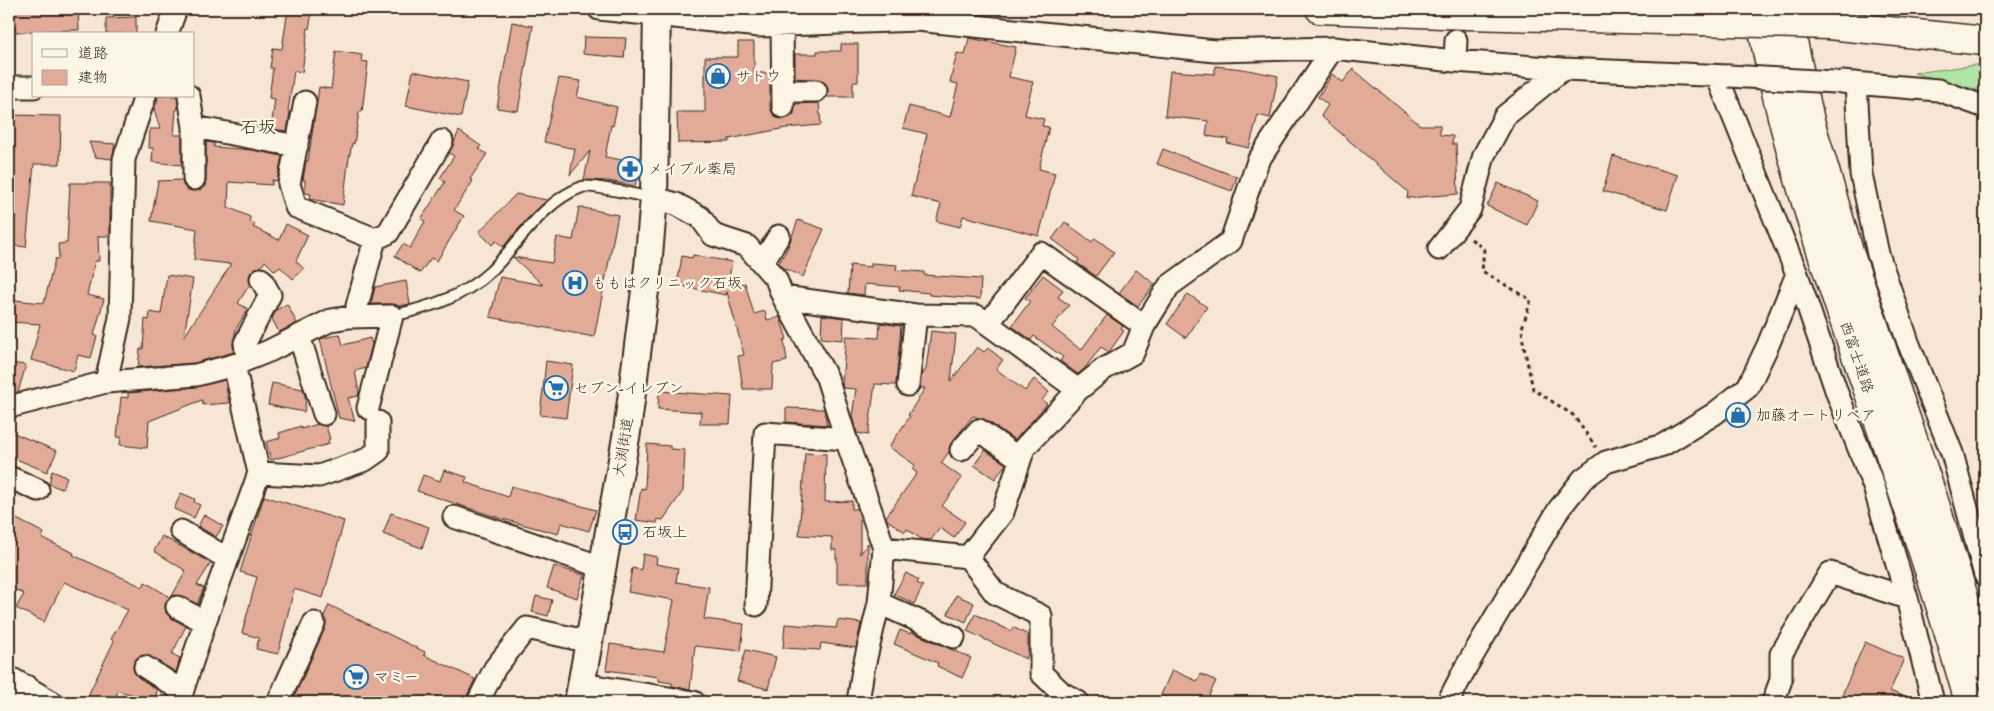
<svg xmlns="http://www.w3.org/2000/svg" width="1994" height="711" font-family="'Gochi Hand','Klee One',sans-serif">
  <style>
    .green { fill: #b0e4a5; stroke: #768762 }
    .building { fill: #e1ab97; stroke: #3b2a1e }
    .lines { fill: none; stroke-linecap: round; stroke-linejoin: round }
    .service-casing { stroke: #3b2a1e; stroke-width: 14 }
    .minor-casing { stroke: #3b2a1e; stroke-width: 25 }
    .tertiary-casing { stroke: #3b2a1e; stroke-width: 30 }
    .motorway-casing { stroke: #3b2a1e; stroke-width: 31 }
    .path { stroke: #3b2a1e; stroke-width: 3; stroke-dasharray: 4 4; stroke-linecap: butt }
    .service { stroke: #fcf5e5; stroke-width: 10 }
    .minor { stroke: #fcf5e5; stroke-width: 21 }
    .tertiary { stroke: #fcf5e5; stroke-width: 26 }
    .motorway { stroke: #fcf5e5; stroke-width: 28 }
    .minor-bridge-casing { stroke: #3b2a1e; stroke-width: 25; stroke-linecap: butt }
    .motorway-bridge-casing { stroke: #3b2a1e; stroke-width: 31; stroke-linecap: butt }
    .minor-bridge { stroke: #fcf5e5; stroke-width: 21 }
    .motorway-bridge { stroke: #fcf5e5; stroke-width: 28 }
    .labels { text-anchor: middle; stroke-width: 5; stroke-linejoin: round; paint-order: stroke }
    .poi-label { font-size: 15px; fill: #3b2a1e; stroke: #fcf5e5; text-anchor: start }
    .street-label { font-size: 15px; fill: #3b2a1e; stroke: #fcf5e5 }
    .quarter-label { font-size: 18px; fill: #3b2a1e; stroke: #fcf5e5 }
  </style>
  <rect width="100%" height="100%" fill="#f7e6d5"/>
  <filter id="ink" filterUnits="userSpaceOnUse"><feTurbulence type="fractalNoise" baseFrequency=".02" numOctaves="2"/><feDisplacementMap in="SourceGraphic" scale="10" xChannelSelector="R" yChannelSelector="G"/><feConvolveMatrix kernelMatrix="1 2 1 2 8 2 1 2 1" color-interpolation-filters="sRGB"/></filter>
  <g filter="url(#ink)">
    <path class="green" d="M1975,65H1985V92L1914,73Z"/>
    <path class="building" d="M60,9H78L79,30L15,32L14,11Z
      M288,9H303V11L312,12L309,29L308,28L302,72L294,71L288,111L290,112L287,131L271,129L275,99L269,98L273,68H270L273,48L282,49Z
      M136,17V34H106V18Z
      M512,22L533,26L518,111L497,108Z
      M584,37L626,38L624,58L583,54Z
      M969,38L1016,47L1009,77L1033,82L1025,115L1044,119L1042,126L1049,127L1039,169L1055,173L1039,236L963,216L960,227L936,221L941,204L911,196L927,134L903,128L909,106L950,117L958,84L950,82L957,53L965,55Z
      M738,42H754V73H770V107L773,114L777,118L784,119L790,117L794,114L795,104L819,103L821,125L786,128L729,139V142L678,143L677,112H705V57H738Z
      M841,44H858V82H853V97H827L828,91L827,85L822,80L795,78V54H817V51H841Z
      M336,51L362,55L361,61L368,62L362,112H359L354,144L352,143L348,164L343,205L310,199L311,194L305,193V180H303L306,161H308L319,87L331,89Z
      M1215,66L1243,69L1278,76L1270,118L1258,115L1249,148L1227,143L1228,139L1206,136L1208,121L1165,116L1170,71L1215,74Z
      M1353,69L1420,125H1440V135L1453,136L1452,144H1456L1458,194L1407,198L1408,192L1321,116L1328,105L1318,97L1332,74L1343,82Z
      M413,71L468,82L461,117L406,106Z
      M559,78L581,81L577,97L617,107L613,126L611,125L605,157L640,163L635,186L608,181L584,180L590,151L570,175L575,149L544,142Z
      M157,96H177L178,109L176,110L174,135H182V165L152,162L153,148H149L150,129H160L154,109L156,104L158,102Z
      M9,115L61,116L60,164H34L26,247L9,245Z
      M459,131L481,146L479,149L487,154L470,179L473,181L454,210L464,216L437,261L431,258L420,273L395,256L403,244L410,248L425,221L421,219L445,182L440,178L454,156L449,153Z
      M89,142L115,144L112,159L95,157Z
      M206,142L214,143V147L252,150L282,156L277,181L272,180V185L229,182L228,207L250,217V222L255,224L253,227L279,240L286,224L308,235L296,261L304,269L293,279L280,267L275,271L265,261L261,267L255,268L251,272L249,278L250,284L238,303L248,309L236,329L233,344L234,352L194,363L138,367L140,349H143L145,319L149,320L150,312L161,314L167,275L193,279L184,337L231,264L194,260L197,229L151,221L158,181L182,180L183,185L187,190L194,191L200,190L205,186L206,179Z
      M1163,149L1237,177L1232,191L1157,164Z
      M1613,156L1678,175L1667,210L1603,191Z
      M70,183H110V236H98L99,261H95L87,295L104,299L94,335L97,336L91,358L78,355L74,371L31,360L40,324L9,322V303L13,304V300L44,303L55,259L59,258L58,244L67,243Z
      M1498,183L1538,201L1527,225L1487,206Z
      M516,194L547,200L527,219L503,247L496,241L492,245L479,232Z
      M579,207L618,215L594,337L490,317L500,277L543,285L513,257L552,263L557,237L573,240Z
      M798,220L824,229L803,277L783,268L779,263L788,247Z
      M1065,222L1092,242L1095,238L1114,252L1096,276L1077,263L1079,259L1052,239Z
      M693,255L732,262L727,288L745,283L754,314L765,311L767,320L780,317L787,339L784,340L787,361L773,364L772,389H743L738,356L744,355L727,292L726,295L677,285L682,256L692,258Z
      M871,263L897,265L896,270L924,272V275L981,279L980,299L929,295V293L899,290L900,287L865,284L864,295L848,293L850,265L871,267Z
      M1136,270L1155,284L1138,306L1119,293Z
      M1043,275L1063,290L1058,297L1069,305L1052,327L1081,350L1107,315L1123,326L1121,329L1124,331L1109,352L1101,347L1085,368L1078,374L1060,361L1063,357L1034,336L1031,340L1012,326L1030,301L1025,298Z
      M406,281L410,304L399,306L392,304H371L375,287Z
      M1188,294L1207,307L1186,338L1167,324Z
      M287,304L297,323L279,332L272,319L276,310Z
      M822,315L844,318L843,340L821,338Z
      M880,323L901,326L896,385L875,384L868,435L857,433L852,416L856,389L843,388L842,383L846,336L879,338Z
      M931,331L956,334L951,381L977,347L984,352L988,348L1003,360L996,369L1025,391L1034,379L1049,392L1042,400L1047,404L1015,440L986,420L973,416L952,442L949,452L941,463L962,478L942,506L965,522L954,538L940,528L931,540L921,539L907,529L905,532L887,520L886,517L917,473L912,469L915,465L889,447L910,416L908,415L925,388H920L921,377L926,369Z
      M340,334L343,345L370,338L372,344L366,368L355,371L359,392L358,396L348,398L355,421L339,418L320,339Z
      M546,361L573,365L566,418L540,415Z
      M9,363L26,365L18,392L9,394Z
      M225,380L229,403L203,405L202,400L149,421L147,448L120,445L121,437H117L121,397L128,398V393L197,387Z
      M272,383L303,389L306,400L304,412L268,405Z
      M659,391L732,396L730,424H700L701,412L658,409Z
      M786,408L824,409L827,425L786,422Z
      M318,424L326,426L330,439L328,440L329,444L271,460L266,442L280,438L279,433L301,426V429Z
      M9,431L57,451L47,472L9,456Z
      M647,444L670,446V449L685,450L683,491L663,520L658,519L657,523L636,520L641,488L645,489Z
      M985,450L1006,464L995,479L974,465Z
      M805,453L826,454L825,502L852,501V509H857L860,516V554L868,543V583H837V558H836V550H832V537L799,535Z
      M444,470L467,477L465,482L508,497L511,486L596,510L589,531L561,523L558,534L499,518L417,491L423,475L440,481Z
      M52,471L67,477L62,489L49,484Z
      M181,493L195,499L194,502L200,505L194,518L174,509Z
      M264,496L344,521L323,598L294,589L278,654L256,649L259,638L242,633L257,577L240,572Z
      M391,513L429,527L422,548L383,534Z
      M9,515L44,533L42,538L74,553L73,555L143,587L145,582L170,597L166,602L165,607L166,613L171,618L186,626L172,654L180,658L176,672L146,655L139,656L135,660L133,666L134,672L138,677L157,690L155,700L118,691L114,702H85L114,641L111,639L128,610L64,582L44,622L16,608L24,594L9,587Z
      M204,515L223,526L216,537L198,526Z
      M162,536L211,563L197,585L204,588L197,604L182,596H172L186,571L154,551Z
      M643,554L657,557L656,564L678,568L676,582L709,587L704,619L744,624L741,651L695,646L690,689L672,686V683L659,681V677L606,670L610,644L664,652L674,600L628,592L632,568L641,570Z
      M554,566L584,575L577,598L547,588Z
      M906,573L919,580L917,583L923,586L914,604L894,594Z
      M956,595L974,603L966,622L948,614Z
      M536,596L552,600L548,616L532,612Z
      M329,605L425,652L424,655L475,679L464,702H292L325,628L326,622L324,616Z
      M975,614L1011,631L1013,627L1028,635V654L1026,659L967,631Z
      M838,620L861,623L856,648L821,643L820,650L783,648L785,624L836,628Z
      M900,630L910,634L911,632L971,658L962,678L937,666L938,663L894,644Z
      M1865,642L1904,659L1890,691L1916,702H1839Z
      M746,650L776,657L768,689L737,681Z
      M1172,670L1197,681L1201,674L1216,681L1206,702H1177L1161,695Z"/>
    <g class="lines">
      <defs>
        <path id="service" d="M392,316C429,307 462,298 491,271C519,243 543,201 582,187C590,184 641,196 653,198"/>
        <path id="minor" d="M599,9L759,26L917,20L1215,51L1333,48L1455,61L1563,69L1729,76
          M782,25L783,107
          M167,34L176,9
          M1455,61L1456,40
          M1717,76L1797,274L1837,393L1874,487L1907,598L1933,702
          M1841,82L1938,90L1985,107
          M1856,83L1861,174L1878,254L1908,342L1952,453L1985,575
          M9,87H34
          M783,91H816
          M189,96L194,127L297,146
          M305,102L289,184L296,207L375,239L388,233L442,141
          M194,179V127
          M654,198L676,204L700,217L713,235L747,246L776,279L783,297L827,378L846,439L884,548L879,603L863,670L858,702
          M1439,249L1470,209L1484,155L1505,116L1563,69
          M762,263L779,236
          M783,297L916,315L977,316L1078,390
          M357,306L375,239
          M988,324L1041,253L1144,326
          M299,336L324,414
          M247,359L245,343L270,295L261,279
          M234,365L259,473L319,476L365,460L378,451V422
          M106,382L120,318L124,159L145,96
          M908,385L916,315
          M9,407L106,382L196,375L234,365L269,351L331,320L350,317L392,316L368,408
          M961,450L979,430L1020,459
          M9,477L38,490
          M454,517L602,567
          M181,531L228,559
          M884,548L968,557L1003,512L1024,448L1078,390L1104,369L1133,353L1144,326L1169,286L1231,241L1258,161L1333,48
          M968,557L995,593L1041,616V673L1062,693L1078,702
          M879,603L954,637
          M756,605L765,433L846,439
          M177,607L205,622
          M145,667L182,691
          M9,677L52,702
          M582,684L694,702
          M17,702L26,686
          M179,702L205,622L259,473
          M278,702L314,623
          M478,702L495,668L527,628L590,642
          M1448,702L1466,667L1559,509L1583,479L1606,462L1663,445L1714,414L1748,387L1768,345L1797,274
          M1773,702L1781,680V654L1830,573L1907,598"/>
        <path id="tertiary" d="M578,702L627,432L648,267L654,198L657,9"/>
        <path id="motorway" d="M1320,9L1468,15L1701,21
          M1759,9C1778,120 1812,226 1848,332C1890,455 1934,577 1969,702
          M1786,9L1810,121L1850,255L1934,501L1985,665
          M1829,25L1985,41"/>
      </defs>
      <use href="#service" class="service-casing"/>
      <use href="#minor" class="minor-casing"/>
      <use href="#tertiary" class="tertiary-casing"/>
      <use href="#motorway" class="motorway-casing"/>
      <path class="path" d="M1471,239L1484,249L1482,271L1531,300L1522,328L1523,342L1533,389L1573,415L1596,447"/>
      <use href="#service" class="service"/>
      <use href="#minor" class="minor"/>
      <use href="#tertiary" class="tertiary"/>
      <use href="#motorway" class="motorway"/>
      <defs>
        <path id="minor-bridge" d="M1729,76L1835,82"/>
        <path id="motorway-bridge" d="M1701,21L1829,25"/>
      </defs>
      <use href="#minor-bridge" class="minor-bridge-casing"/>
      <use href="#motorway-bridge" class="motorway-bridge-casing"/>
      <use href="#minor-bridge" class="minor-bridge"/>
      <use href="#motorway-bridge" class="motorway-bridge"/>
    </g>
  </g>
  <defs>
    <symbol id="shop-ring" viewBox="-11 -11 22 22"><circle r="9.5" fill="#fcf5e5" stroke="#1f6fb2" stroke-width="1.5"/><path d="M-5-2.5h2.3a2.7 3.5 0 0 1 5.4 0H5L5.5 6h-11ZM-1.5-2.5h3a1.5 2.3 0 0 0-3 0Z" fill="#1f6fb2"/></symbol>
    <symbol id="pharmacy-ring" viewBox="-11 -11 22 22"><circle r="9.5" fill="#fcf5e5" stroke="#1f6fb2" stroke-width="1.5"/><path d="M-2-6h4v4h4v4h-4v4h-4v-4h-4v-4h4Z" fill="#1f6fb2"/></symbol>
    <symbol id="hospital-ring" viewBox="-11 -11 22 22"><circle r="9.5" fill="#fcf5e5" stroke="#1f6fb2" stroke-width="1.5"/><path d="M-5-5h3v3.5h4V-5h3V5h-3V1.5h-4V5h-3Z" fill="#1f6fb2"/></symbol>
    <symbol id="supermarket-ring" viewBox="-11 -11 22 22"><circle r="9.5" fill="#fcf5e5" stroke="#1f6fb2" stroke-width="1.5"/><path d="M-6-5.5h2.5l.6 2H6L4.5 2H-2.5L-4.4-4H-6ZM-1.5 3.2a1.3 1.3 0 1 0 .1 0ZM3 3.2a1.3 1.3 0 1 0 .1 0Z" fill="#1f6fb2"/></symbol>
    <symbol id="bus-ring" viewBox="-11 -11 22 22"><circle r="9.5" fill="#fcf5e5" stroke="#1f6fb2" stroke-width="1.5"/><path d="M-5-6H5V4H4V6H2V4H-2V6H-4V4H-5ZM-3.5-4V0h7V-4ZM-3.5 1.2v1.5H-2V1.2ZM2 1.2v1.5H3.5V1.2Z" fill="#1f6fb2"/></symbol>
  </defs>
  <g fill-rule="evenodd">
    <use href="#shop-ring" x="704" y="62" width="28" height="28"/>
    <use href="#pharmacy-ring" x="616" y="155" width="28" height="28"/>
    <use href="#hospital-ring" x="561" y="269" width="28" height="28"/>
    <use href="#supermarket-ring" x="542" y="374" width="28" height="28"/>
    <use href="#shop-ring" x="1724" y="401" width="28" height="28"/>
    <use href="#bus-ring" x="611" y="518" width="28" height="28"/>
    <use href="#supermarket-ring" x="342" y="663" width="28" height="28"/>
  </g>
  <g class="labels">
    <g class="poi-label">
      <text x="736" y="81">サトウ</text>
      <text x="648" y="174">メイプル薬局</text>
      <text x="592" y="288">ももはクリニック石坂</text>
      <text x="574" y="393">セブン-イレブン</text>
      <text x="1756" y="420">加藤オートリペア</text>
      <text x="642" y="537">石坂上</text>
      <text x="374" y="682">マミー</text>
    </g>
    <g class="street-label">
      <text transform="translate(1857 357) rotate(71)" y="5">西富士道路</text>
      <text transform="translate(623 447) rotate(-81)" y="5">大渕街道</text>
    </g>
    <g class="quarter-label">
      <text x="258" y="133">石坂</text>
    </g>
  </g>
  <rect width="1994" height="711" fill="none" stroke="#fcf5e5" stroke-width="30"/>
  <rect x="15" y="15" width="1964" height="681" fill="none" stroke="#3b2a1e" stroke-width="2" filter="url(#ink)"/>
  <rect x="32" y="32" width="162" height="65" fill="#fcf5e5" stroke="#afa495"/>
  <rect x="42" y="49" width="25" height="8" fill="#fcf5e5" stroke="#afa495"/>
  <text x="78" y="58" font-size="15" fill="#3b2a1e">道路</text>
  <rect x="42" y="70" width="25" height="15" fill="#e1ab97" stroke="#afa495"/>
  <text x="78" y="82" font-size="15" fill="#3b2a1e">建物</text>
</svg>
